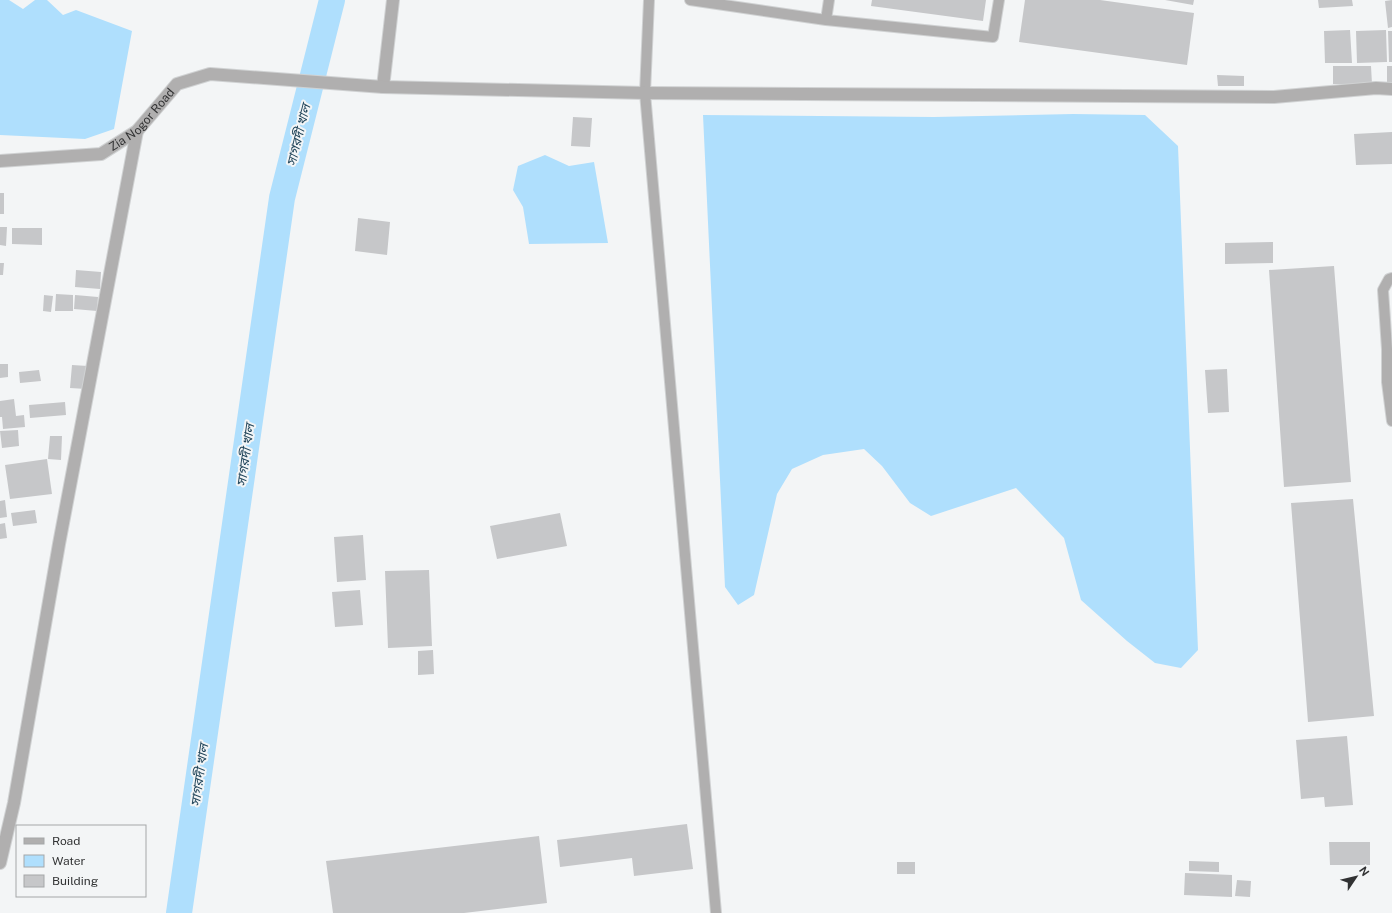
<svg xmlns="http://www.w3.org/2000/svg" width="1392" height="913" font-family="'Public Sans','Noto Sans Bengali',sans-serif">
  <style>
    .water { fill: #afdffd }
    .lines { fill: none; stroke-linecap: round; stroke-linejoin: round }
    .canal { stroke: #afdffd; stroke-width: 26 }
    .building { fill: #c6c7c9 }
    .lane-casing { stroke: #d0d2d3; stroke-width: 12 }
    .street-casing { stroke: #d0d2d3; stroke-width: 14 }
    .lane { stroke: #b0afaf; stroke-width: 10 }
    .street { stroke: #b0afaf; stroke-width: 12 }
    .labels { text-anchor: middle; stroke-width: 4; stroke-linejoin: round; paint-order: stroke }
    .street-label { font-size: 12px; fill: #313233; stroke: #f3f5f6 }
    .water-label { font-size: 13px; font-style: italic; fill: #204459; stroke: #f3f5f6 }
  </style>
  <rect width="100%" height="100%" fill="#f3f5f6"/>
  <path class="water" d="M0,0H9L23,9L35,0H47L63,15L76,10L132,31L114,129L85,139L0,135Z
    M1073,114L1145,115L1178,146L1198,650L1181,668L1155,663L1127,641L1081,600L1064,538L1016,488L931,516L910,503L882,466L864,449L823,455L792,469L777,494L754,595L738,605L725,587L703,115L934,117Z
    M545,155L569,166L594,162L608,243L529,244L523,207L513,190L518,166Z"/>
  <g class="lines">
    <path class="canal" d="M179,913L282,198L332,0"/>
  </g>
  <path class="building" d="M872,0H986L983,21L871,6Z
    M1025,0H1100L1194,13L1187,65L1019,42Z
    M1165,0H1194L1193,5Z
    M1318,0H1352L1353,6L1319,8Z
    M1392,0V27L1388,28L1385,1Z
    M1350,30L1352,63H1325L1324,31Z
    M1386,30L1387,62L1357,63L1356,31Z
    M1388,31H1392V62H1389Z
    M1333,66H1371L1372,84H1333Z
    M1387,66H1392V83H1387Z
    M1217,75L1244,76V86H1218Z
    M573,117L592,118L590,147L571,146Z
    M1392,132V164L1356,165L1354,134Z
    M0,193H4V214H0Z
    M358,218L390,222L387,255L355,251Z
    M0,227H7L6,246L0,245Z
    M12,228H42V245L12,244Z
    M1273,242V263L1225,264V243Z
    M0,263H4L3,275H0Z
    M1334,266L1351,482L1284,487L1269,270Z
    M76,270L101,272L100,289L75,287Z
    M56,294L73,295V311H55Z
    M44,295L53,296L51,312L43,311Z
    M75,295L98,297L97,311L74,309Z
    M0,364H8V377L0,378Z
    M72,365L88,366L86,389L70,388Z
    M1227,369L1229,412L1208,413L1205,370Z
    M39,370L41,381L20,383L19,372Z
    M14,399L16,416L24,415L25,427L3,429L2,417H0V401Z
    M65,402L66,415L30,418L29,405Z
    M18,430L19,446L2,448L0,431Z
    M50,436H62L61,460L48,459Z
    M47,459L52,494L10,499L5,465Z
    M1353,499L1374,716L1308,722L1291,503Z
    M5,500L7,517L0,518V501Z
    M35,510L37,523L13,526L11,513Z
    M560,513L567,546L497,559L490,526Z
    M5,523L7,538L0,539V524Z
    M363,535L366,580L337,582L334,537Z
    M429,570L432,646L388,648L385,571Z
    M360,590L363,625L335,627L332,592Z
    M433,650L434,674L418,675V651Z
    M1347,736L1353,805L1325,807L1324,797L1301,799L1296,740Z
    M687,824L693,869L634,876L632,858L560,867L557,840Z
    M539,836L547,903L464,913H333L326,861Z
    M1329,842H1370V865H1330Z
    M1189,861L1219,862V872L1189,871Z
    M897,862H915V874H897Z
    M1185,873L1232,875V897L1184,895Z
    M1237,880L1251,881L1250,897L1235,896Z"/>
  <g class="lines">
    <defs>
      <path id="lane" d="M649,0L645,93L716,913
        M690,0L826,20L993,37L999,0
        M826,20L829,0
        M1392,278L1389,279L1383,290L1387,349V382L1392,421"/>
      <g id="street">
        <path d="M383,87L393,0"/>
        <path id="s1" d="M0,161L101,154L137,131L177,84L210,74L383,87L645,93L1274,97L1376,88L1392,89"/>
        <path d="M0,863L14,803L59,544L137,131"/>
      </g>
    </defs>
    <use href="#lane" class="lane-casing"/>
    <use href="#street" class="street-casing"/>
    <use href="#lane" class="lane"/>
    <use href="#street" class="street"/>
  </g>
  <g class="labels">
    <g class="street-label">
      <text dy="4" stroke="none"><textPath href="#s1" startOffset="155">Zia Nogor Road</textPath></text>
    </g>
    <g class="water-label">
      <text transform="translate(298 135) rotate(-76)" y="5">সাগরদী খাল</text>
      <text transform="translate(245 455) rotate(-82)" y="5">সাগরদী খাল</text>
      <text transform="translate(199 775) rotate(-82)" y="5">সাগরদী খাল</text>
    </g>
  </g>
  <rect x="16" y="825" width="130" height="72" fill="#f3f5f6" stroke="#a5a7a8"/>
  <rect x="24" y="838" width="20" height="6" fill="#b0afaf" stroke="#a5a7a8"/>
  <text x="52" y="845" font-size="12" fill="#313233">Road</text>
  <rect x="24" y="855" width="20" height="12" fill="#afdffd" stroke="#a5a7a8"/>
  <text x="52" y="865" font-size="12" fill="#313233">Water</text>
  <rect x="24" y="875" width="20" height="12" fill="#c6c7c9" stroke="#a5a7a8"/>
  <text x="52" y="885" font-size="12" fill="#313233">Building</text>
  <g transform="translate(1356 877) rotate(55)" stroke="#f3f5f6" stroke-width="3" paint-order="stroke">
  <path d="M0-3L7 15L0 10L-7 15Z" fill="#313233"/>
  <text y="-6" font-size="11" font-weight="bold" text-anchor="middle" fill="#313233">N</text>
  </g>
</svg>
